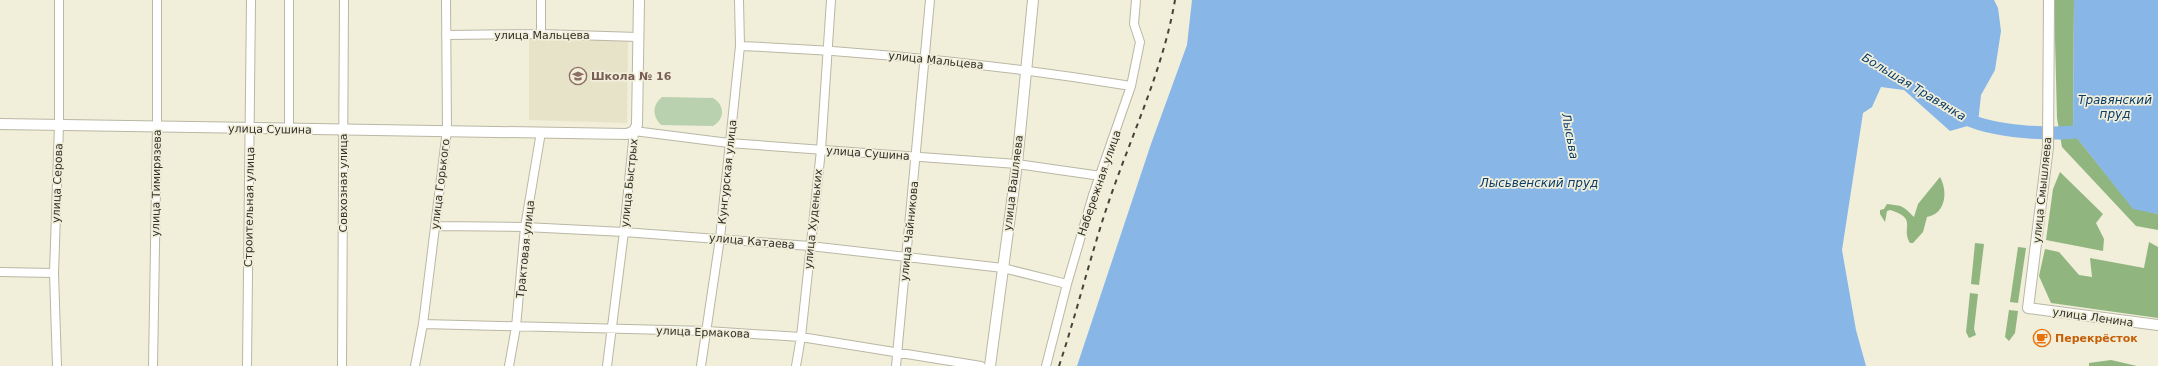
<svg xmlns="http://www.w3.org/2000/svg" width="2158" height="366" font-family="'DejaVu Sans',sans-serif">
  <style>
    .built { fill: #e7e3c9 }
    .green { fill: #b9d1ae }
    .forest { fill: #90b57e }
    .water { fill: #88b6e7 }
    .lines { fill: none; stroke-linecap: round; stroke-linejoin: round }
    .river { stroke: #88b6e7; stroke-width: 13 }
    .minor-casing { stroke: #bab7a4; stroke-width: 10 }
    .tertiary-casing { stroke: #bab7a4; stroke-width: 12 }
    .minor { stroke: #fff; stroke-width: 8 }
    .tertiary { stroke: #fff; stroke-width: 10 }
    .rail { stroke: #45443a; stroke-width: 2; stroke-dasharray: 5 5; stroke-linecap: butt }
    .labels { text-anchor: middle; stroke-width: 3.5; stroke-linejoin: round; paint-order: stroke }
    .street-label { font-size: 11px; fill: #302f27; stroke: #f1eeda }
    .education-label { font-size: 11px; font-weight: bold; fill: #785e54; stroke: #f1eeda; text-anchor: start }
    .food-label { font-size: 11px; font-weight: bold; fill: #c56008; stroke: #f1eeda; text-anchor: start }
    .water-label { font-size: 12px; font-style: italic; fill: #093d6a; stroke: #f1eeda }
  </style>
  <rect width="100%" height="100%" fill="#f1eeda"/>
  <path class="built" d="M529,38H628L627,123L529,120Z"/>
  <path class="green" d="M662,97L713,98C725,105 725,119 713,126L661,125C652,116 652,105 662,97Z"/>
  <path class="forest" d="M2054,0H2074L2073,133L2133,208L2158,214V230L2136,226L2062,147L2057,118Z
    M2060,172L2103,214L2096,223L2104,239L2103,251L2046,240L2053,189Z
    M1940,177C1948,191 1946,214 1927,217L1923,232L1913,243H1910C1900,227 1919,219 1890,210L1887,211L1885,222L1880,214V210L1884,209L1887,204C1903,206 1902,205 1914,217L1918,204Z
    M2149,242L2158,247V318L2051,303L2039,276L2045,249L2059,252L2079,275L2092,277L2090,258L2144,268Z
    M1975,243L1984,244L1979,285L1971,284Z
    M2018,247L2026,248L2018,303L2010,302Z
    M1970,293L1978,294L1974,329L1976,335L1969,338L1966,332Z
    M2009,310L2018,311L2015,333L2009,341L2005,337Z
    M2111,360L2137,366H2089V363Z"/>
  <path class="water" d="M1192,0H1994L1998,8L2001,31L1995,70L1981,95L1978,123L1950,131L1904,90L1881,87L1872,107L1863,113L1842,250L1856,330L1866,366H1077L1151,144L1187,45Z
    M2074,0H2158V214L2133,209L2073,133Z"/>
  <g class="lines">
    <path class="river" d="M1961,116C1990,133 2057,136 2089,130"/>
    <defs>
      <path id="minor" d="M289,0V129
        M541,0V34
        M446,35L541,34L638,37
        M740,46C871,51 1001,65 1131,86
        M435,226L525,227L624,232L810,246L1003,268L1067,284
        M0,272L54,273
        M423,324L707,331L801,337L981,366
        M57,366L54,273L59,125V0
        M153,366L157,125V0
        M247,366L251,0
        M342,366L344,0
        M415,366L423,324L447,130L446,0
        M509,366L516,327L525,227L541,132
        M607,366L624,232L634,131L729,143L1017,164L1101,176
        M701,366L720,238L740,46L739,0
        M796,366L801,337L821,150L831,0
        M896,366L930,0
        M1046,366L1067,284L1093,195L1131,86L1140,42L1134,24L1136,0"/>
      <path id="tertiary" d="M2049,0L2048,147L2028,308L2158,325
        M0,124C209,127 418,130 627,134L634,131L637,125L639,0
        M990,366L1017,164L1033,0"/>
    </defs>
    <use href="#minor" class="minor-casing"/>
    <use href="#tertiary" class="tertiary-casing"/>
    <use href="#minor" class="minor"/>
    <use href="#tertiary" class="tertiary"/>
    <path class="rail" d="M1059,366C1079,306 1093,244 1115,184C1137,123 1164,64 1175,0"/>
  </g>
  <defs>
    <symbol id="school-ring" viewBox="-11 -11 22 22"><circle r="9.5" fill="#f1eeda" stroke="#8d6e63" stroke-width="1.5"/><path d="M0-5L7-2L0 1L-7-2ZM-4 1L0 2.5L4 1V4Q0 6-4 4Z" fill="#8d6e63"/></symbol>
    <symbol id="cafe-ring" viewBox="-11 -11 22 22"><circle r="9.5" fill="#f1eeda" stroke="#e8710a" stroke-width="1.5"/><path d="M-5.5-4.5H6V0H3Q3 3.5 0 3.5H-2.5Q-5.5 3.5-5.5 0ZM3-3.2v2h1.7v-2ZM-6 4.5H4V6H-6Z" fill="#e8710a"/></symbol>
  </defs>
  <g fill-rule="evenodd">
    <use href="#school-ring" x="568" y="66" width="20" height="20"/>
    <use href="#cafe-ring" x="2032" y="328" width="20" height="20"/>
  </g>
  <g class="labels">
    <g class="street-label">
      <text x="542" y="39">улица Мальцева</text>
      <text transform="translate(936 60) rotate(6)" y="4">улица Мальцева</text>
      <text transform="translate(270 129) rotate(1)" y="4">улица Сушина</text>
      <text transform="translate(868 153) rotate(4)" y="4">улица Сушина</text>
      <text transform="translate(727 172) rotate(-84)" y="4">Кунгурская улица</text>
      <text transform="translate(57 183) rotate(-88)" y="4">улица Серова</text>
      <text transform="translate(156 183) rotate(-89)" y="4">улица Тимирязева</text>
      <text transform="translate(343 183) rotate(-90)" y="4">Совхозная улица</text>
      <text transform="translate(629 183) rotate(-84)" y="4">улица Быстрых</text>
      <text transform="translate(1013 183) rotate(-83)" y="4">улица Вашляева</text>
      <text transform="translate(1099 183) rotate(-71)" y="4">Набережная улица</text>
      <text transform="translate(440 184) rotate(-83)" y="4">улица Горького</text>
      <text transform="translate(2042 190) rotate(-84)" y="4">улица Смышляева</text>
      <text transform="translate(249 207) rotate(-89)" y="4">Строительная улица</text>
      <text transform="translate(813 219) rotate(-84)" y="4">улица Худеньких</text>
      <text transform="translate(909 231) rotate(-84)" y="4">улица Чайникова</text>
      <text transform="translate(752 241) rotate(5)" y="4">улица Катаева</text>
      <text transform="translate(525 249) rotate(-84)" y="4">Трактовая улица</text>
      <text transform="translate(2093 317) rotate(8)" y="4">улица Ленина</text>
      <text transform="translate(703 332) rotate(2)" y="4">улица Ермакова</text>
    </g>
    <g class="education-label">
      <text x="591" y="80">Школа № 16</text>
    </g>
    <g class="food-label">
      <text x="2055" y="342">Перекрёсток</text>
    </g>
    <g class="water-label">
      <text transform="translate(1914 87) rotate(31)" y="4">Большая Травянка</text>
      <text x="2115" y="104">Травянский<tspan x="2115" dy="14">пруд</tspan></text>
      <text transform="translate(1570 136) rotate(79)" y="4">Лысьва</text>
      <text x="1539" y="187">Лысьвенский пруд</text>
    </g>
  </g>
</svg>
